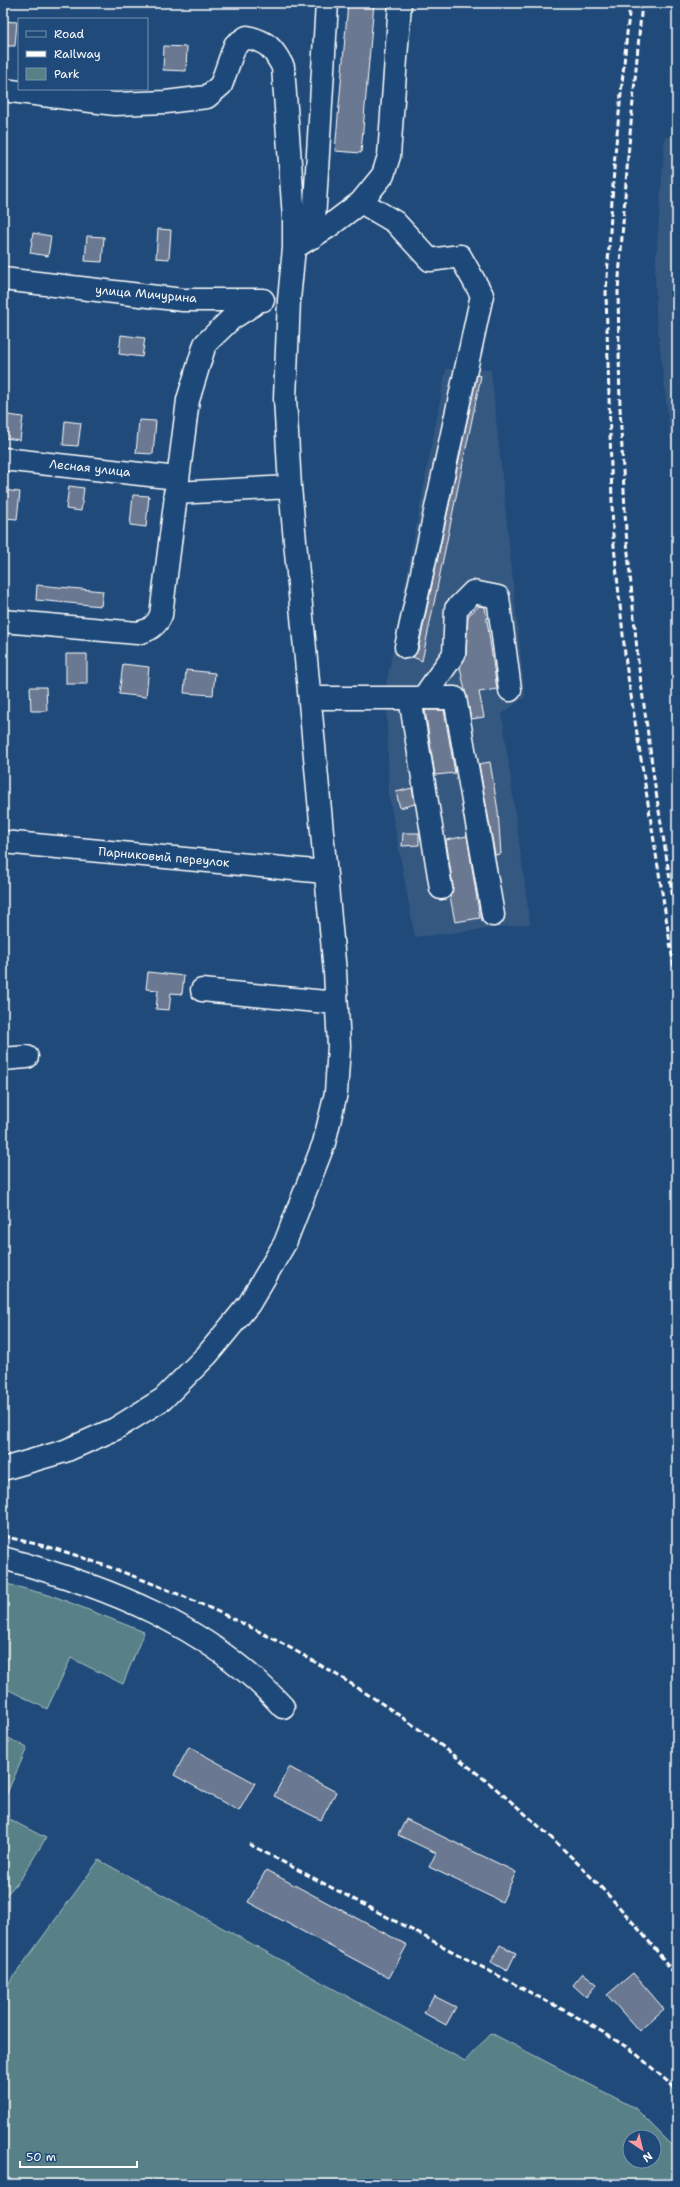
<svg xmlns="http://www.w3.org/2000/svg" width="680" height="2187" font-family="'Shantell Sans',sans-serif">
  <style>
    .built { fill: #365881 }
    .green { fill: #588187; stroke: #acc0c3; fill-rule: evenodd }
    .building { fill: #6b7891; stroke: #fff }
    .lines { fill: none; stroke-linecap: round; stroke-linejoin: round }
    .minor-casing { stroke: #fff; stroke-width: 25 }
    .minor { stroke: #1f4a7a; stroke-width: 22 }
    .rail { stroke: #fff; stroke-width: 3; stroke-dasharray: 6 3; stroke-linecap: butt }
    .labels { text-anchor: middle; stroke-width: 3; stroke-linejoin: round; paint-order: stroke }
    .street-label { font-size: 12px; fill: #fff; stroke: #1f4a7a }
  </style>
  <rect width="100%" height="100%" fill="#1f4a7a"/>
  <filter id="ink" filterUnits="userSpaceOnUse"><feTurbulence type="fractalNoise" baseFrequency=".025" numOctaves="2"/><feDisplacementMap in="SourceGraphic" scale="8" xChannelSelector="R" yChannelSelector="G"/><feConvolveMatrix kernelMatrix="1 2 1 2 8 2 1 2 1" color-interpolation-filters="sRGB"/></filter>
  <g filter="url(#ink)">
    <path class="built" d="M665,137L677,138L676,487L656,314L655,273Z
      M446,369L491,370L525,697L502,714L530,924L415,937L389,796L386,686Z"/>
    <path class="green" d="M3,1583L56,1597L144,1632L123,1684L71,1658L47,1709L3,1687Z
      M3,1735L27,1748L3,1802Z
      M3,1816L46,1838L22,1877L3,1899Z
      M99,1860L465,2061L491,2033L635,2108L677,2150V2184H3V1991ZM630,2137H654V2161H630Z"/>
    <path class="building" d="M348,3H374L361,153L335,151Z
      M3,21L17,22L15,46H3Z
      M164,46L187,47L186,71L163,70Z
      M158,229L171,230L169,259L156,258Z
      M33,233L51,236L48,256L30,253Z
      M87,236L104,237L102,262L85,261Z
      M121,335L145,338L142,357L119,354Z
      M477,375L481,376L422,661L413,657L418,650Z
      M8,415L23,417L20,440L5,438Z
      M139,420L156,421L153,454L136,453Z
      M65,421L81,423L78,446L63,445Z
      M69,486L84,488L81,511L66,509Z
      M3,490L20,492L17,519L3,518Z
      M133,495L149,496L146,527L130,525Z
      M37,585L103,591L101,606L36,600Z
      M479,606L485,607L497,689L479,692L484,717L471,719L460,667L466,655L468,616Z
      M66,654H87V684H66Z
      M123,664L149,667L146,697L119,694Z
      M186,670L215,673L213,695L184,693Z
      M30,687H46L47,711H31Z
      M425,710H444L455,773L435,775Z
      M490,762L498,811L501,854L495,855L479,764Z
      M412,788L415,804L400,808L396,792Z
      M403,833H419V845L402,846Z
      M467,836L480,918L455,922L450,896L453,886L446,840Z
      M148,972L184,976L182,994L171,993L169,1010L156,1009L158,990L146,989Z
      M189,1747L255,1783L239,1811L174,1775Z
      M289,1767L336,1792L321,1820L274,1796Z
      M406,1819L516,1872L502,1902L429,1867L436,1853L398,1835Z
      M266,1870L407,1945L389,1978L248,1902Z
      M500,1945L516,1953L507,1971L491,1962Z
      M583,1973L597,1984L586,1997L573,1985Z
      M633,1973L664,2009L639,2031L607,1995Z
      M434,1996L456,2007L446,2025L424,2013Z"/>
    <g class="lines">
      <defs>
        <path id="minor" d="M3,90L115,104L166,102L207,97L221,85L235,45L247,37C268,42 273,48 283,67L294,218V248L289,300L285,398L290,487L335,972L339,1046L336,1093L324,1143L285,1243L249,1304L207,1355L163,1399L115,1429L65,1451L3,1469
          M361,202L395,222L430,260L460,256L482,295L406,647
          M313,237L327,3
          M294,248L328,227L361,202L383,175L389,156L400,3
          M3,279L183,300H263
          M3,459L177,478
          M175,493L290,487
          M3,621L137,633C148,631 156,627 161,615L188,400L205,344L231,319L253,305L258,300
          M310,698H455L493,915
          M410,698L441,888
          M423,698L454,654L456,609L473,592L498,597L510,690
          M3,842L325,872
          M202,990L336,1003
          M3,1059L27,1057
          M3,1558C108,1587 208,1625 283,1707"/>
      </defs>
      <use href="#minor" class="minor-casing"/>
      <use href="#minor" class="minor"/>
      <path class="rail" d="M630,3L615,154L606,293L613,536L626,664L677,987
        M642,3L628,156L618,291L620,408L626,531L638,661L655,786L677,923
        M3,1536C27,1542 51,1547 75,1555C157,1583 240,1618 315,1662C451,1741 582,1851 677,1977
        M249,1844L588,2023L633,2051L677,2090"/>
    </g>
  </g>
  <g class="labels">
    <g class="street-label">
      <text transform="translate(146 294) rotate(5)" y="4">улица Мичурина</text>
      <text transform="translate(90 468) rotate(6)" y="4">Лесная улица</text>
      <text transform="translate(164 857) rotate(5)" y="4">Парниковый переулок</text>
    </g>
  </g>
  <rect width="680" height="2187" fill="none" stroke="#1f4a7a" stroke-width="16"/>
  <rect x="8" y="8" width="664" height="2171" fill="none" stroke="#fff" stroke-width="1.5" filter="url(#ink)"/>
  <rect x="18" y="18" width="130" height="72" fill="#1f4a7a" stroke="#7992af"/>
  <rect x="26" y="31" width="20" height="6" fill="#1f4a7a" stroke="#7992af"/>
  <text x="54" y="38" font-size="12" fill="#ffffff">Road</text>
  <rect x="26" y="51" width="20" height="6" fill="#ffffff" stroke="#7992af"/>
  <text x="54" y="58" font-size="12" fill="#ffffff">Railway</text>
  <rect x="26" y="68" width="20" height="12" fill="#588187" stroke="#7992af"/>
  <text x="54" y="78" font-size="12" fill="#ffffff">Park</text>
  <g transform="translate(642 2149) rotate(145)"><circle r="19" fill="#1f4a7a" stroke="#7992af"/>
  <path d="M0-3L7 15L0 10L-7 15Z" fill="#ff9aa2"/>
  <text y="-6" font-size="11" font-weight="bold" text-anchor="middle" fill="#ffffff">N</text>
  </g>
  <path d="M20 2161v6h117v-6" fill="none" stroke="#ffffff" stroke-width="2"/>
  <text x="26" y="2161" font-size="12" fill="#ffffff" stroke="#1f4a7a" stroke-width="3" paint-order="stroke">50 m</text>
</svg>
